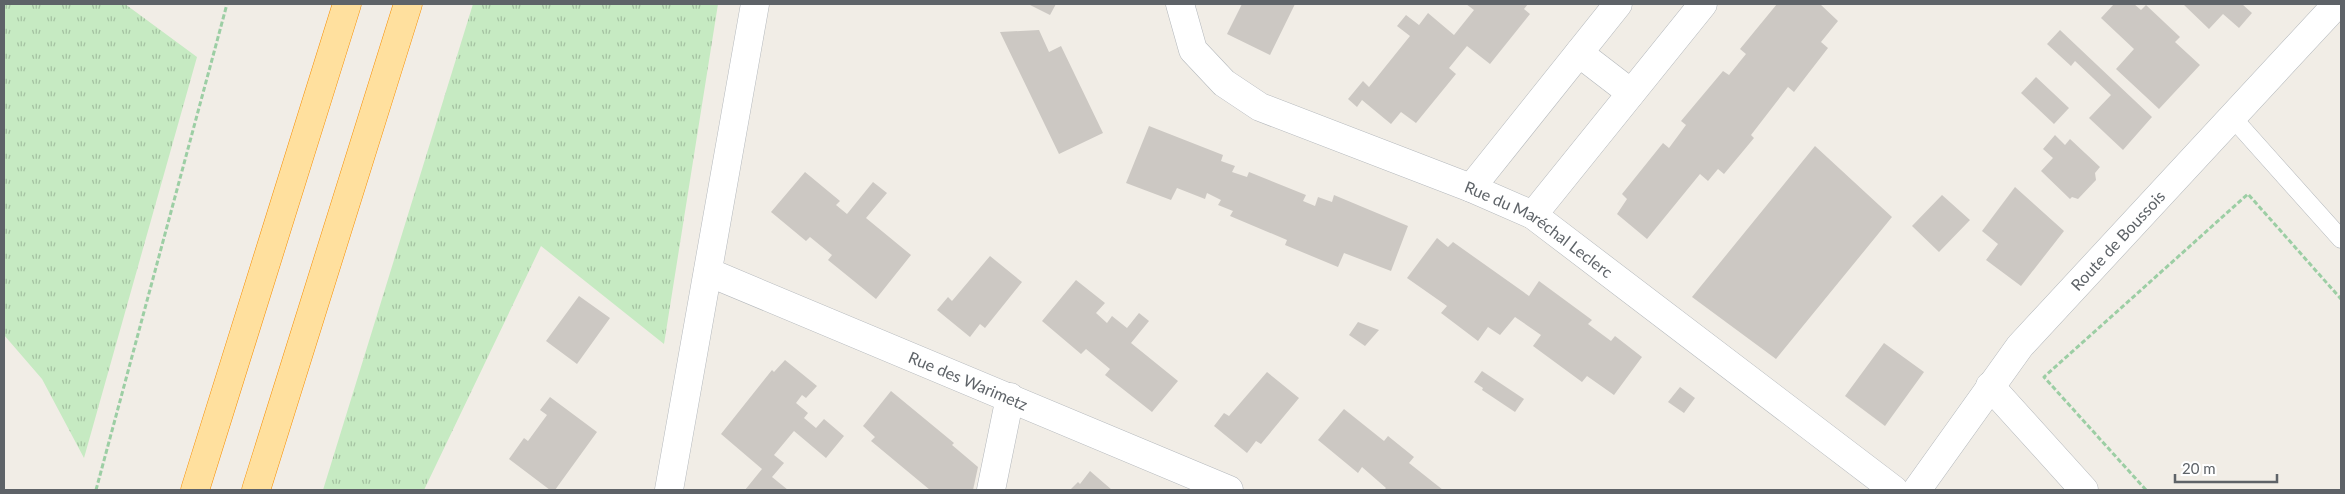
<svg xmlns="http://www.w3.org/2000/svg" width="2345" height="494" font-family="Lato,sans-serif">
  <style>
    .grass { fill: url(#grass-tufts) }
    .building { fill: #ccc8c3 }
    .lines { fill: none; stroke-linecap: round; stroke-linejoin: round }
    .service-casing { stroke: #b4b8bc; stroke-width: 19 }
    .minor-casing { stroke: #b4b8bc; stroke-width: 29 }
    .tertiary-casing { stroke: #b4b8bc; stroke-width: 29 }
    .trunk-casing { stroke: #f78e00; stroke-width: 29 }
    .path { stroke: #9ccea4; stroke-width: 3; stroke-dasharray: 5 2.5; stroke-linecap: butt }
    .service { stroke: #fff; stroke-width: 18 }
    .minor { stroke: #fff; stroke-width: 28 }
    .tertiary { stroke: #fff; stroke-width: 28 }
    .trunk { stroke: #ffe09e; stroke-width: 28 }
    .labels { text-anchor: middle; stroke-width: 4.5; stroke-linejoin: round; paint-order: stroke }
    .street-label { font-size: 16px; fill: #5e6368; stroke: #fff }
  </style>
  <defs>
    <pattern id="grass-tufts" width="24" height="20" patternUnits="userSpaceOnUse" patternTransform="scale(1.25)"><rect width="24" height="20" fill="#c6eac2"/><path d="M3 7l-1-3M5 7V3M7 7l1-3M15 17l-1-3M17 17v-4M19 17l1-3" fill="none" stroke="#a4c1a1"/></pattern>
  </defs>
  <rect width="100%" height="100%" fill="#f1ede6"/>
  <path class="grass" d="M4,4H125L197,57L84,458L42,379L4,335Z
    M473,4H718L664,344L541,246L424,490H323Z"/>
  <path class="building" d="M1028,4H1056L1050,15Z
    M1242,4H1295L1270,55L1227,34Z
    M1466,4H1528L1524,9L1530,14L1490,64L1467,46L1449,68L1456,74L1416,123L1401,112L1391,124L1362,100L1357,107L1348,99L1363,81L1369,87L1410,36L1397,26L1406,15L1419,25L1428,13L1454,35L1474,10Z
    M1777,4H1820L1838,21L1821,42L1828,48L1794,92L1788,87L1751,135L1754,138L1724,174L1718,169L1708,181L1700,174L1647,239L1617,214L1627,199L1622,194L1663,143L1669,148L1686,125L1681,121L1723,71L1729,75L1746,54L1740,49Z
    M2114,4H2134L2141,10L2146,5L2180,37L2175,42L2200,65L2159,109L2116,69L2134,49L2101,18Z
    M2183,4H2242L2252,13L2239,28L2223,14L2209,29Z
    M1039,30L1049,52L1061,46L1103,133L1059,154L1000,32Z
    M2060,30L2152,117L2123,150L2089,118L2111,95L2075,61L2071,66L2047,44Z
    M2036,77L2069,108L2054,124L2021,93Z
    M1149,126L1223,155L1221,161L1235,166L1232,172L1247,177L1249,172L1306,195L1303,201L1315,206L1318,197L1332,202L1334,195L1408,226L1391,271L1344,253L1338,267L1285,245L1287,240L1230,216L1233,211L1218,205L1221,200L1207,193L1205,199L1177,188L1171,200L1126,183Z
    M2055,135L2065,145L2070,139L2100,167L2095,173L2096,180L2078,199L2072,197L2070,199L2041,171L2053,158L2043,149Z
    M1815,146L1892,217L1776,359L1692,297Z
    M805,172L840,201L836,205L847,214L873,182L887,193L866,218L911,255L876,299L828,260L832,255L810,237L806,241L771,212Z
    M2015,187L2064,231L2021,286L1986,260L1998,244L1982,231Z
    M1942,195L1970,220L1939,252L1912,226Z
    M1437,238L1448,247L1453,242L1529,296L1539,281L1592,320L1588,324L1611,341L1615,336L1642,357L1614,395L1587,376L1582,382L1533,346L1541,335L1515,317L1500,335L1488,327L1478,341L1441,313L1447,306L1407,278Z
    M990,256L1022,282L985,328L980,324L970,337L937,310L948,297L952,301Z
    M1076,280L1105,303L1096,313L1107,323L1112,316L1127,328L1139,313L1149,321L1131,343L1178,381L1152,412L1105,375L1110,369L1086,349L1081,354L1042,321Z
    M579,296L610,318L577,364L546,341Z
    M1358,322L1379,330L1365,346L1349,335Z
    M1884,343L1924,372L1885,426L1845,396Z
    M785,360L817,386L806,398L802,395L796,403L808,413L804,418L816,428L824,419L844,436L826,458L794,431L774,455L784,463L772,477L788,490H745L762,469L721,434L772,370L774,372Z
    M1482,371L1524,399L1515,412L1482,390L1483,388L1474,382Z
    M1267,372L1299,398L1261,444L1256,441L1247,453L1214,426L1224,413L1229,416Z
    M1680,387L1695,398L1684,413L1668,402Z
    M891,391L954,443L952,445L978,467L973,490H930L871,441L875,437L863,426Z
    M550,397L597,432L555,490H550L509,459L524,438L528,441L547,415L540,410Z
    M1344,409L1384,441L1388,436L1414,457L1409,463L1443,490H1384L1386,488L1362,467L1358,473L1318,440Z
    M1090,471L1112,490H1070L1078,482L1080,484Z"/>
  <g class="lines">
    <defs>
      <path id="service" d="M2232,117L2341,239"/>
      <g id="minor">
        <path id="s1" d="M1180,4L1193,50L1224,83L1260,107L1471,188L1533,215L1894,490"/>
        <path d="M1579,53L1631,93"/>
        <path d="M1471,188L1618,4"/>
        <path d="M1533,215L1703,4"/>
        <path id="s2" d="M708,272L1229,490"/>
        <path d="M1990,386L2084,490"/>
        <path d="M669,490L755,4"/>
        <path d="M991,490L1010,397"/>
      </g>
      <g id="tertiary">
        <path id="s3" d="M1917,490L2020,346L2337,4"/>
      </g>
      <path id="trunk" d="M195,490L347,4
        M256,490L408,4"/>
    </defs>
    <use href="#service" class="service-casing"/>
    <use href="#minor" class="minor-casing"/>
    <use href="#tertiary" class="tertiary-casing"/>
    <use href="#trunk" class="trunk-casing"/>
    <path class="path" d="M96,490L227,4
      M2146,490L2044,377L2248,194L2341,299"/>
    <use href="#service" class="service"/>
    <use href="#minor" class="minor"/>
    <use href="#tertiary" class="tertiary"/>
    <use href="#trunk" class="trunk"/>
  </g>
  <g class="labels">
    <g class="street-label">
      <text dy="6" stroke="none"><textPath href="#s1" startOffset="442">Rue du Maréchal Leclerc</textPath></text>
      <text dy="6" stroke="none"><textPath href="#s3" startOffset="321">Route de Boussois</textPath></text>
      <text dy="6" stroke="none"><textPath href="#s2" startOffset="282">Rue des Warimetz</textPath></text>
    </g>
  </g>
  <rect width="2345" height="494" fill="none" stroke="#5e6368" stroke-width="10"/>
  <path d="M2175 474v8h102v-8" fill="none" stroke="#5e6368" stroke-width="2.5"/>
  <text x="2182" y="474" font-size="15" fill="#5e6368" stroke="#ffffff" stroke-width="4" paint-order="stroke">20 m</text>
</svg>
